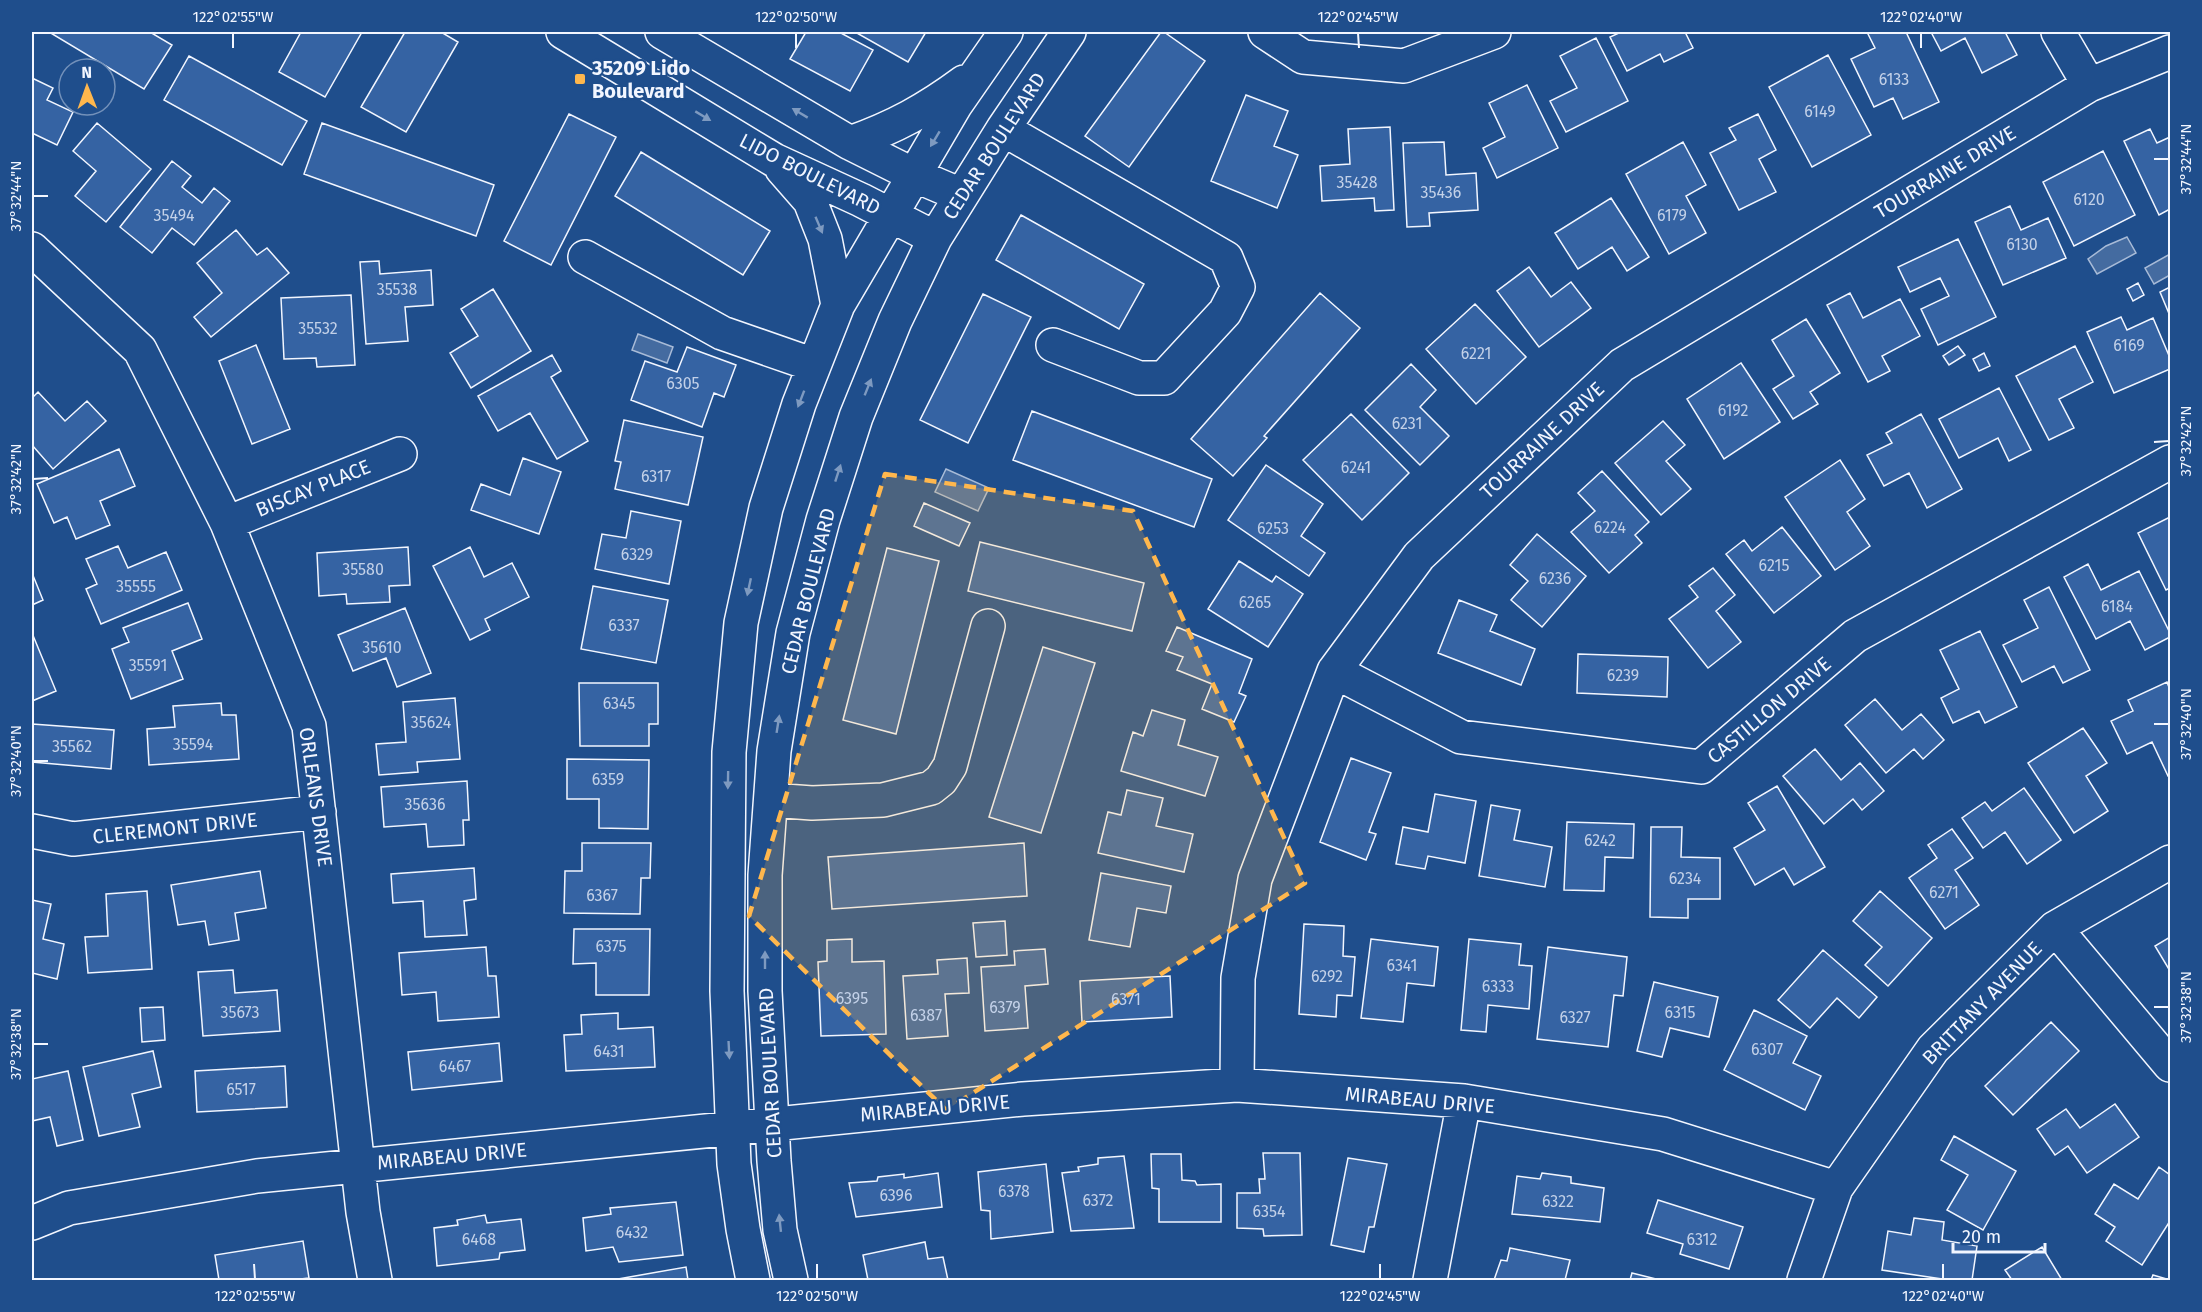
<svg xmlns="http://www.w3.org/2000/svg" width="2202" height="1312" font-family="'Fira Sans',sans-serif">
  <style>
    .water { fill: #446ba0; stroke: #a8bbd7; stroke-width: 1.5 }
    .building { fill: #3563a3; stroke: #f2f6ff; stroke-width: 1.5 }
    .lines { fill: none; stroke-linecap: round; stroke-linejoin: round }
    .minor-casing { stroke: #f2f6ff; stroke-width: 36 }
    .minor { stroke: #1f4e8c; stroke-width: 33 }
    .oneway { fill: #7e9ac0 }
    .marked { fill: #ffb74d; fill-opacity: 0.2; stroke: #ffb74d; stroke-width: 4.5; stroke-dasharray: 12 8; stroke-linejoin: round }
    .ticks { fill: none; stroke: #f2f6ff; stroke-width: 2 }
    .poi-dot { fill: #ffb74d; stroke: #1f4e8c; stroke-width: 2 }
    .labels { text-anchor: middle; stroke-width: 4.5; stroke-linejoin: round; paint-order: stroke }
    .number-label { font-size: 16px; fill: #c3d1e8 }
    .poi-label { font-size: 20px; font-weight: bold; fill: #f2f6ff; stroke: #1f4e8c; text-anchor: start }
    .street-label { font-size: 20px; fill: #f2f6ff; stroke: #1f4e8c }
    .neatline { fill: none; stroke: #f2f6ff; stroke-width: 2 }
    .ticks-label { font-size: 15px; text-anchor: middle; fill: #f2f6ff }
  </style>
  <rect width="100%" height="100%" fill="#1f4e8c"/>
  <path class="water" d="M2127,237L2136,253L2097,274L2088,259L2106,246Z
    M2170,254V275L2154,284L2145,268Z
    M638,334L673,347L667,363L632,350Z
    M946,469L989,488L978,511L935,492Z"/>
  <path class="building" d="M49,32H150L172,45L144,89Z
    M301,32H362L325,97L279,72Z
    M405,32H441L458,42L406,132L361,107Z
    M806,32H839L873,50L850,91L790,59Z
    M855,32H926L908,62Z
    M1161,32H1164L1205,61L1129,167L1085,136Z
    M1621,32H1685L1693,48L1664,62L1660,54L1627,71L1610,37Z
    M1867,32H1906L1939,102L1903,119L1893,98L1874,107L1851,59L1875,48Z
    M1931,32H2005L2017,55L1982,73L1965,38L1941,51Z
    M1596,38L1628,101L1566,132L1550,101L1577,88L1560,56Z
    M1828,55L1871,135L1812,167L1769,87Z
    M189,56L307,121L282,165L164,100Z
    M32,78L53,88L47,100L73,112L57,145L32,133Z
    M1527,85L1558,148L1497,178L1483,148L1505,137L1489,103Z
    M1246,95L1288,111L1274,146L1298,155L1277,208L1211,181Z
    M569,114L616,137L551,265L504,241Z
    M1758,114L1776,150L1759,159L1776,192L1739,210L1710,153L1736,140L1729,128Z
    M97,123L151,169L106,222L75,196L96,171L73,151Z
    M322,123L494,185L476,236L304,174Z
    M1390,127L1394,210L1375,211L1374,198L1322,201L1320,166L1350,164L1348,129Z
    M2150,129L2157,143L2170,137V209L2159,215L2124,141Z
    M1444,142L1446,175L1476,173L1478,210L1429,213L1430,226L1407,227L1403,143Z
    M1683,142L1706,185L1686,196L1706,233L1669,254L1626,174Z
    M2103,151L2135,215L2074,246L2043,182Z
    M641,152L770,231L743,275L615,196Z
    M172,161L191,176L182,187L202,203L214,188L230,201L194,245L172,228L152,253L120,227Z
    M1611,198L1649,257L1627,271L1612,247L1578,269L1555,233Z
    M2010,206L2021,230L2048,218L2066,258L2003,285L1975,222Z
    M1021,215L1144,284L1119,329L996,260Z
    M236,230L257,255L267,248L289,273L211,337L194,317L222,293L197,263Z
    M1958,239L1996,317L1938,345L1921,309L1949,296L1940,278L1910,292L1898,267Z
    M379,261L380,274L431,270L433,305L405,307L408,341L366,344L360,262Z
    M1529,267L1551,297L1571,282L1591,308L1539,347L1497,291Z
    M2138,283L2144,295L2133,301L2127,289Z
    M2170,287V316L2160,292Z
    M493,289L531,351L471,388L450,353L478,336L461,309Z
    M1320,293L1360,328L1264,436L1267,438L1233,476L1191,439Z
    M1850,293L1863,318L1900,299L1920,336L1882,356L1890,371L1868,382L1827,305Z
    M983,294L1031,317L968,443L920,420Z
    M351,295L355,365L317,367L316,358L284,359L281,298Z
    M1475,304L1526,357L1476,404L1426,349Z
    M2121,317L2127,330L2153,318L2170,358V369L2114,393L2087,332Z
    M1806,319L1840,373L1810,392L1818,404L1793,419L1773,389L1794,376L1772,340Z
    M256,345L290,429L252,444L219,361Z
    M1958,346L1965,355L1949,365L1943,356Z
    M2075,346L2093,382L2059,399L2074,428L2049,440L2016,376Z
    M687,347L736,365L724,397L714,393L702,427L631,400L645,361L677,372Z
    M1984,353L1990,366L1979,371L1973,359Z
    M552,355L561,371L551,377L588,441L557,459L530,413L498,431L478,396Z
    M1741,363L1780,422L1724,459L1687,399Z
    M1411,364L1436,390L1420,407L1449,436L1420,465L1365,410Z
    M1999,388L2031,450L2009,461L1998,438L1959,458L1939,419Z
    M38,392L65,421L87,401L106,421L53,469L32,445V398Z
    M1032,411L1212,479L1194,527L1013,460Z
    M1351,414L1409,473L1362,520L1303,460Z
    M1921,414L1962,489L1927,508L1909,473L1884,486L1867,455L1892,443L1886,433Z
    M624,420L703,437L688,505L615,489L621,462L615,461Z
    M1663,421L1685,445L1666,461L1691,489L1661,515L1615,463Z
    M119,449L135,486L100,501L110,525L76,539L67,517L54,523L37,484Z
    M523,458L561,472L539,534L471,510L481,484L510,495Z
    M1840,460L1865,499L1847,512L1870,546L1835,570L1785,497Z
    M1266,465L1323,504L1301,536L1325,553L1309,576L1228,520Z
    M1602,471L1649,522L1635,535L1642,543L1609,573L1571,532L1595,511L1578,493Z
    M924,503L970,523L959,546L914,526Z
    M631,511L681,521L669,584L595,569L602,534L626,538Z
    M2170,517V588L2166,590L2138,533Z
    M1782,527L1821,576L1774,613L1726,554L1744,540L1752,551Z
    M1537,534L1586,576L1542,627L1511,600L1528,581L1510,565Z
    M980,542L1144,583L1132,631L968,591Z
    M118,546L128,568L166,552L182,590L101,624L86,589L97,584L86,559Z
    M408,547L410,585L389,586L390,602L347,604L346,594L319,596L317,553Z
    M470,547L484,577L512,563L529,597L485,619L490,630L470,640L433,566Z
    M887,548L939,561L896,734L843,720Z
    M1239,561L1272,582L1276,576L1303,594L1268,647L1208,609Z
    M2088,564L2101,590L2139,571L2170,633V637L2145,650L2130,621L2096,639L2064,577Z
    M1713,568L1735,595L1716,611L1741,642L1708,668L1669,619L1698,597L1689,586Z
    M32,573L43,600L32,605Z
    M593,586L668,600L656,663L581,649Z
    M2049,587L2090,670L2063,683L2054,666L2022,682L2003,645L2038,628L2024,600Z
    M1459,600L1497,615L1490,631L1535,649L1521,685L1438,653Z
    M188,603L202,639L172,651L183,679L131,699L112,649L129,642L123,628Z
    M405,608L431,673L397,687L386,658L353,671L338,635Z
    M1177,627L1252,659L1239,693L1246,696L1234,722L1202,709L1212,684L1177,670L1183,657L1166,651Z
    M1980,631L2017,707L1985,723L1979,711L1953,723L1941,698L1959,689L1940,650Z
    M32,633L56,691L32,701Z
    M1043,647L1095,663L1041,833L989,817Z
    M1578,654L1668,657L1667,697L1577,693Z
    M2167,682L2170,690V775L2168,776L2152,742L2127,754L2111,721L2133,711L2128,700Z
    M579,683H658V724H649V746H580Z
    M455,698L460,759L417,762L418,772L379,775L376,744L406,742L403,702Z
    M1875,699L1902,730L1921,714L1944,740L1923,759L1914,749L1886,773L1845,725Z
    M221,703L222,715H236L239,759L149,765L147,729L175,727L173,706Z
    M1152,710L1185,720L1178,745L1218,757L1205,796L1121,771L1133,732L1143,736Z
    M32,724L114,730L111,769L32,762Z
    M2083,728L2107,763L2086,776L2108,811L2074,833L2028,763Z
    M1815,749L1841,780L1860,763L1884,791L1862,810L1853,799L1824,824L1783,776Z
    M1351,758L1391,773L1369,832L1376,834L1366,860L1320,842Z
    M567,759L649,760L648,829L599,828V799H567Z
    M467,781L469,820H463L464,845L428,847L426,824L384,827L381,787Z
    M1777,786L1825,867L1794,885L1784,868L1755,885L1734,848L1765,830L1748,803Z
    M2024,788L2061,840L2027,864L2005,832L1983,848L1962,818L1985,802L1992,811Z
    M1127,790L1163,798L1156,826L1193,834L1184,872L1098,853L1108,812L1121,815Z
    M1435,794L1476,801L1465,863L1428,856L1425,869L1396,864L1403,827L1428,832Z
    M1491,805L1520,810L1514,840L1552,847L1545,887L1479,876Z
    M1567,822L1634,824L1633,858L1605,857L1604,891L1564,890Z
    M1651,827H1682L1681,857L1720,858V899H1688V918L1650,917Z
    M1952,829L1973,858L1955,870L1979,905L1945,929L1909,878L1937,858L1928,845Z
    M582,843H651L650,878H641L640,914L564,913L565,871H582Z
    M1024,843L1027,896L832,909L828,857Z
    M474,868L476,899L464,901L467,935L425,937L423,901L393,903L391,874Z
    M260,871L266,908L235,913L239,940L209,945L205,921L178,925L171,885Z
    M1101,873L1171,886L1166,913L1137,908L1130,947L1089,940Z
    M147,891L152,969L88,973L85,937L108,936L106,894Z
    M1880,891L1932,938L1888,986L1865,965L1882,947L1853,921Z
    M32,900L51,904L43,939L64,944L57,979L32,973Z
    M1005,921L1007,955L976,957L973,923Z
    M1304,924L1344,926L1343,956L1355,957L1352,996L1337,995L1336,1017L1299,1014Z
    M574,929H650L649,995H596V963L573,964Z
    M2170,937V971L2155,946Z
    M852,939V962L884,961L886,1034L821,1036L818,962L827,961V940Z
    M1371,939L1438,947L1434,986L1407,983L1403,1022L1361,1018Z
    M1469,939L1521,944L1519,965L1532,966L1529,1009L1488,1005L1486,1032L1461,1030Z
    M486,947L488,976H496L499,1017L438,1021L436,992L402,995L399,953Z
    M1548,947L1627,957L1623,996L1614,995L1608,1047L1537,1039Z
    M1045,949L1048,984L1025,986L1028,1028L985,1031L981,967L1015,965L1014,951Z
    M1823,950L1877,997L1859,1018L1837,998L1810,1028L1778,1000Z
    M967,958L969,993L945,994L948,1036L907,1039L903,976L938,974L937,960Z
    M233,970L235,993L277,990L280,1031L203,1036L198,972Z
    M1170,976L1172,1017L1082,1022L1080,981Z
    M1654,982L1718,997L1709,1037L1670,1028L1662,1057L1637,1051Z
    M163,1007L165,1040L142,1042L140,1008Z
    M1754,1010L1807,1036L1793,1063L1821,1076L1805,1110L1724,1070Z
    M618,1013V1029L653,1027L655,1067L566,1071L564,1035L582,1034L581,1015Z
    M2051,1022L2079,1051L2013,1115L1985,1086Z
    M499,1043L502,1081L412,1090L408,1052Z
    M153,1051L161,1087L132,1094L140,1127L99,1136L83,1067Z
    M285,1066L287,1107L197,1112L195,1071Z
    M68,1071L83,1140L57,1146L50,1117L32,1121V1079Z
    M2115,1104L2139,1137L2087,1173L2068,1146L2055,1155L2037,1129L2066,1109L2080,1128Z
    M1954,1136L2016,1171L1983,1230L1947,1210L1968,1175L1941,1160Z
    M1263,1153H1300L1302,1235L1264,1236L1263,1229L1237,1228V1193H1260L1259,1179H1265Z
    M1151,1154H1181L1182,1180L1195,1181L1197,1185L1221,1184V1222H1159V1189L1152,1188Z
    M1124,1156L1134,1228L1071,1231L1062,1173L1079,1171L1078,1167L1098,1164V1158Z
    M1348,1158L1387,1164L1374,1227H1369L1364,1252L1331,1245Z
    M1046,1164L1053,1232L991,1239L990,1211L981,1210L978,1172Z
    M2159,1167L2170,1175V1221L2142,1265L2106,1241L2115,1227L2095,1214L2114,1184L2138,1199Z
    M938,1173L942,1207L856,1217L849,1183L877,1181L878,1177L904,1174V1178Z
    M1542,1173L1571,1177V1183L1604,1188L1600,1222L1512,1214L1517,1176L1540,1179Z
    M1658,1200L1743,1227L1729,1269L1680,1254L1683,1244L1647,1233Z
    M676,1202L683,1255L619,1262L613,1247L586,1251L583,1218L611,1214L610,1208Z
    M485,1215L487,1223L521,1219L525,1250L500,1253L499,1259L437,1266L434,1228L458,1225L457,1220Z
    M1914,1218L1944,1222L1942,1240L1977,1246L1972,1280H1949L1882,1270L1888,1231L1911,1235Z
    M303,1241L309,1278L292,1280H219L215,1255Z
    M925,1242L928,1259L943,1257L948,1280H868L863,1255Z
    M2042,1247L2062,1280H2012L2005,1270Z
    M1510,1248L1570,1260L1565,1280H1494L1501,1260L1507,1261Z
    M686,1267L688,1280L618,1279Z
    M1632,1273L1660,1280H1630Z
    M2153,1275L2170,1280V1279V1280H2151Z"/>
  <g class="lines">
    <defs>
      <path id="minor" d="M563,32L774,160L861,200L935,238
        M662,32L850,143L914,175L961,195
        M1265,32L1303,57L1404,66L1494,32
        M2058,32L2089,85
        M1003,129L1226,258L1238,287L1225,312L1164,378H1139L1053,345
        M850,143C895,127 926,110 964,82
        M782,169L810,201L825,239L838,305
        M32,249L140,350L227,523L309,726L363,1212L375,1280
        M585,257L722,333L814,365
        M227,523L400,454
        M1334,671L1461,737L1701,767L1855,636L2170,462
        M771,800L812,803L883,800L931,788L941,780L950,766L988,626
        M32,831L73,839L319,812
        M2055,928L2170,1065
        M1237,1085L1238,978L1255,879L1334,671L1419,556L1622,365L2089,85L2170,52
        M32,1223L69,1208L257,1176L1023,1099L1237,1085L1464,1101L1663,1134L1836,1188
        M753,1280L743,1229L734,1164L727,991L729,752L741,623L766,508L799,404L838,305L956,104L1006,32
        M791,1280L780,1230L774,1161L765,991V875L774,751L793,633L823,520L856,417L895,321L935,238L1003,129L1069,32
        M1430,1280L1464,1101
        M1804,1280L1836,1188L1933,1049L2055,928L2170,862"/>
    </defs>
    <use href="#minor" class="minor-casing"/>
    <use href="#minor" class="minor"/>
  </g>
  <defs><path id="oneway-solid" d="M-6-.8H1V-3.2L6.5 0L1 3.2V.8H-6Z" transform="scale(1.5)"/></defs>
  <g class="oneway">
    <use href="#oneway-solid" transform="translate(800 113) rotate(-149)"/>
    <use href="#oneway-solid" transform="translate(703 116) rotate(31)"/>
    <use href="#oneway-solid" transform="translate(935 139) rotate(121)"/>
    <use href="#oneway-solid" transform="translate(819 225) rotate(67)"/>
    <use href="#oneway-solid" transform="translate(868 387) rotate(-68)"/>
    <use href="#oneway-solid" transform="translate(801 399) rotate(111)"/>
    <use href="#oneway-solid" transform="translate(838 473) rotate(-72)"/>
    <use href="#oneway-solid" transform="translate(749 587) rotate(102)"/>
    <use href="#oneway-solid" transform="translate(778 724) rotate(-81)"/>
    <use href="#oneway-solid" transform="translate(728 780) rotate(91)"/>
    <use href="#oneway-solid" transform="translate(765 960) rotate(-90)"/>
    <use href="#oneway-solid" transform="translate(729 1050) rotate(87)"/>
    <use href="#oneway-solid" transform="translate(780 1223) rotate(-96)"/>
  </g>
  <path class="marked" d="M885,474L1133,511L1305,883L946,1110L749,916Z"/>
  <path class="ticks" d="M233,33V48M796,33V48M1358,33L1359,48M1921,33V48M2154,159H2169M33,196H48M2154,442L2169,441M33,479L48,478M2154,724H2169M33,761H48M2154,1007H2169M33,1044H48M254,1264L255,1279M817,1264V1279M1380,1264V1279M1943,1264V1279"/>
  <rect class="poi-dot" x="574" y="73" width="12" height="12" rx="3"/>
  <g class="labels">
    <g class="number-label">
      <text x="1894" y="85">6133</text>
      <text x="1820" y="117">6149</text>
      <text x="1357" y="188">35428</text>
      <text x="1441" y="198">35436</text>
      <text x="2089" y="205">6120</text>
      <text x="174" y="221">35494</text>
      <text x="1672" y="221">6179</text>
      <text x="2022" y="250">6130</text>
      <text x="397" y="295">35538</text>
      <text x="318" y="334">35532</text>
      <text x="2129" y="351">6169</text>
      <text x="1476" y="359">6221</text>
      <text x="683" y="389">6305</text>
      <text x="1733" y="416">6192</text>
      <text x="1407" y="429">6231</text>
      <text x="1356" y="473">6241</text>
      <text x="656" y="482">6317</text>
      <text x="1610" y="533">6224</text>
      <text x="1273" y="534">6253</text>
      <text x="637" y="560">6329</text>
      <text x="1774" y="571">6215</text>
      <text x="363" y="575">35580</text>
      <text x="1555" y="584">6236</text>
      <text x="136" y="592">35555</text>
      <text x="1255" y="608">6265</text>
      <text x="2117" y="612">6184</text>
      <text x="624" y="631">6337</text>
      <text x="382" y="653">35610</text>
      <text x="148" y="671">35591</text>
      <text x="1623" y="681">6239</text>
      <text x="619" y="709">6345</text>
      <text x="431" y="728">35624</text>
      <text x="193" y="750">35594</text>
      <text x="72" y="752">35562</text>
      <text x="608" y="785">6359</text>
      <text x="425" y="810">35636</text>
      <text x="1600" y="846">6242</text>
      <text x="1685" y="884">6234</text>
      <text x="1944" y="898">6271</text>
      <text x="602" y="901">6367</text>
      <text x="611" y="952">6375</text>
      <text x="1402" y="971">6341</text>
      <text x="1327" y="982">6292</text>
      <text x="1498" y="992">6333</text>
      <text x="852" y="1004">6395</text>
      <text x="1126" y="1005">6371</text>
      <text x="1005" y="1013">6379</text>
      <text x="240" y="1018">35673</text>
      <text x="1680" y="1018">6315</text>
      <text x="926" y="1021">6387</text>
      <text x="1575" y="1023">6327</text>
      <text x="1767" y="1055">6307</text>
      <text x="609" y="1057">6431</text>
      <text x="455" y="1072">6467</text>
      <text x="241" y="1095">6517</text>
      <text x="1014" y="1197">6378</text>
      <text x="896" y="1201">6396</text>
      <text x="1098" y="1206">6372</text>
      <text x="1558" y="1207">6322</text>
      <text x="1269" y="1217">6354</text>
      <text x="632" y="1238">6432</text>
      <text x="479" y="1245">6468</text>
      <text x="1702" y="1245">6312</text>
    </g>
    <g class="poi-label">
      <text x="592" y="75">35209 Lido<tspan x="592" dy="23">Boulevard</tspan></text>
    </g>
    <g class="street-label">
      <text transform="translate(994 146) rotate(-57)" y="7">CEDAR BOULEVARD</text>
      <text transform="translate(1945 172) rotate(-31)" y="7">TOURRAINE DRIVE</text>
      <text transform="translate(810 174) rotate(27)" y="7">LIDO BOULEVARD</text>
      <text transform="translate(1542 440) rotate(-43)" y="7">TOURRAINE DRIVE</text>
      <text transform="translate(313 488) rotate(-22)" y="7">BISCAY PLACE</text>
      <text transform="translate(808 591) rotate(-76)" y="7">CEDAR BOULEVARD</text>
      <text transform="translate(1769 710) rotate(-40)" y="7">CASTILLON DRIVE</text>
      <text transform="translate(316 797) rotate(82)" y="7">ORLEANS DRIVE</text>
      <text transform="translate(175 828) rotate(-6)" y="7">CLEREMONT DRIVE</text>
      <text transform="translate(1982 1003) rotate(-46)" y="7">BRITTANY AVENUE</text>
      <text transform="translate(770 1073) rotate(-93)" y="7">CEDAR BOULEVARD</text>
      <text transform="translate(1420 1100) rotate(5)" y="7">MIRABEAU DRIVE</text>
      <text transform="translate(935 1108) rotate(-5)" y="7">MIRABEAU DRIVE</text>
      <text transform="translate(452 1156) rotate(-5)" y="7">MIRABEAU DRIVE</text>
    </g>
  </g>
  <rect width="2202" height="1312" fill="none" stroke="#1f4e8c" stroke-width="66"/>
  <g transform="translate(87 87) rotate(359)"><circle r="28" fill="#1f4e8c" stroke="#7391ba" stroke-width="1.5"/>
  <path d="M0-4.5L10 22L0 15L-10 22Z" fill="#ffb74d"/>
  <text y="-9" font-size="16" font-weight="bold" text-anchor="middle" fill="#f2f6ff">N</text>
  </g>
  <path d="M1953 1243v9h92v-9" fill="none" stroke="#f2f6ff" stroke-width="3"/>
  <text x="1962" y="1243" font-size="18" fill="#f2f6ff" stroke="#1f4e8c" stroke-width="4.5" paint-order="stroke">20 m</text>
  <rect x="33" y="33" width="2136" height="1246" class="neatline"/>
  <g class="ticks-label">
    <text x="233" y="22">122°02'55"W</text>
    <text x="796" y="22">122°02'50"W</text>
    <text x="1358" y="22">122°02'45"W</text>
    <text x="1921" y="22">122°02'40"W</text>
    <text transform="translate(2186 159) rotate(-90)" y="5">37°32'44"N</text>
    <text transform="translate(16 196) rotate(-90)" y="5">37°32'44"N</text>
    <text transform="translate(2186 441) rotate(-90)" y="5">37°32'42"N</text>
    <text transform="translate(16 479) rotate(-90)" y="5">37°32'42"N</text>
    <text transform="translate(2186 724) rotate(-90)" y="5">37°32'40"N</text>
    <text transform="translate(16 761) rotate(-90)" y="5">37°32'40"N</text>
    <text transform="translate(2186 1007) rotate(-90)" y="5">37°32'38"N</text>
    <text transform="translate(16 1044) rotate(-90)" y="5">37°32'38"N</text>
    <text x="255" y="1301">122°02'55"W</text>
    <text x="817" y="1301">122°02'50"W</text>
    <text x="1380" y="1301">122°02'45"W</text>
    <text x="1943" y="1301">122°02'40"W</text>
  </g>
</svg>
